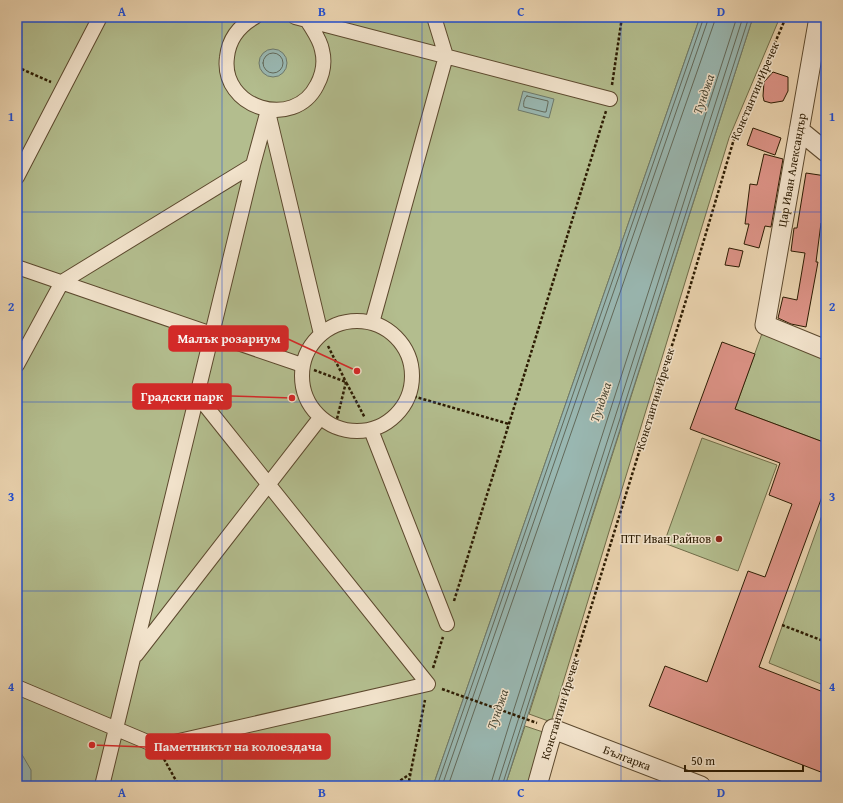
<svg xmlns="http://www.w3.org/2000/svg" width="843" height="803" font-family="'Gentium Book Plus',serif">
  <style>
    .green { fill: #b3bd8e; stroke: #706c48 }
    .water { fill: #99b7b1; stroke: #6d796b }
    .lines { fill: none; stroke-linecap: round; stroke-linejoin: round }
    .shore { stroke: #62695a; stroke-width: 1 }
    .building { fill: #dd9387; stroke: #2c1b02 }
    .pedestrian-casing { stroke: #5c492e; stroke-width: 16 }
    .minor-casing { stroke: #5c492e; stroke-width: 21 }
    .path { stroke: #2c1b02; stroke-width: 2.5; stroke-dasharray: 3 2; stroke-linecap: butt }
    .pedestrian { stroke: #f2e3cc; stroke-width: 14 }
    .minor { stroke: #f2e3cc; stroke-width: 19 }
    .grid { fill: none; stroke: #1d4ed8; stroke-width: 1; stroke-opacity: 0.55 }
    .poi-dot { fill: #8f2418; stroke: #f2e3cc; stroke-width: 1.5 }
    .labels { text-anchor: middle; stroke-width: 3; stroke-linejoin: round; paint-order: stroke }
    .street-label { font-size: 12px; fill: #2c1b02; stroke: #f2e3cc }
    .poi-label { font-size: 12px; fill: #2c1b02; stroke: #f2e3cc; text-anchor: end }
    .water-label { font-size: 13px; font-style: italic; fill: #4d4a37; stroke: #f2e3cc }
    .leader { fill: none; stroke: #d62828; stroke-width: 1.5 }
    .callout-dot { fill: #d62828; stroke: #f2e3cc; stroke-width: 1.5 }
    .callout { fill: #d62828; stroke: #d62828; stroke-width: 1.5 }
    .callout-label { font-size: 13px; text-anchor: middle; font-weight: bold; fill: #fff }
    .neatline { fill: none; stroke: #1d4ed8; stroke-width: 1.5 }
    .grid-label { font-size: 13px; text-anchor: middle; font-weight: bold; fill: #1d4ed8 }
  </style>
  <rect width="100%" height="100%" fill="#ebd4b0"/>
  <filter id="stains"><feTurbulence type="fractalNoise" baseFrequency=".005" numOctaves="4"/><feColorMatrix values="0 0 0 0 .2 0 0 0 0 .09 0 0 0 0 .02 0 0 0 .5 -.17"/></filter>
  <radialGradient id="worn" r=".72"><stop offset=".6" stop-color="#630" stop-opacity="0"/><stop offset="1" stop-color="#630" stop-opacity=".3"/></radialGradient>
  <path class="green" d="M17,17H700L433,786H17Z
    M753,17H780L729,138L551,722L529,714Z
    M765,325L826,350V443L735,409Z
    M702,438L777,465L738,571L664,543Z
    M826,504V686L769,663Z
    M525,726L546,733L529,786H505Z"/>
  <path class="water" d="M700,17H753L505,786H433Z
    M259 63a14 14 0 1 1 28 0a14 14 0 1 1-28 0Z
    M523,91L554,99L549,118L518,110Z
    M17,746L31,770V786H17Z"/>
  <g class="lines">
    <path class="shore" d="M263 63a10 10 0 1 1 20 0a10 10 0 1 1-20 0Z
      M527,96L548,101V103L546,112H544L524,107C523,104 524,98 527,96Z
      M437,786L704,17
      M442,786L709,17
      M448,786L714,23L715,17
      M491,786L492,780L514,709L737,17
      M497,786L743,17
      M502,786L749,17"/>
  </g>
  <path class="building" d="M773,72L788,77V91L783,101L771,103L764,101L763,96L764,82Z
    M753,128L781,138L775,155L747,145Z
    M764,154L783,159L771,227L765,226L759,248L744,244L749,224H745L750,184L757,185Z
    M806,173L826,176V224L821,223L816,262H818L806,327L791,324L778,318L783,297L797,300L805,253L791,251L794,228H797Z
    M729,248L743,251L739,267L725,265Z
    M722,342L755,354L735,409L826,443V486L759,667L826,693V774L649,706L665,666L707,682L748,571L765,577L792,504L769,495L780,463L690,429Z"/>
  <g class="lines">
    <defs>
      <path id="pedestrian" d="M255,17C239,26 229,38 227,57C220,108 294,131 317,85C323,74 325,62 322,50C320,39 312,29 307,20L308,17
        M295,17L610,99
        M268,112L321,334
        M17,177L100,17
        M17,267L302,365
        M302 376a55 55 0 1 1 110 0a55 55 0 1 1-110 0Z
        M372,323L446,56L434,17
        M17,365L62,282L253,165
        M371,430L447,624
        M136,655L320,418
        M17,687L157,746L428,684L197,395
        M102,786L253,165L268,110"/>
      <path id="minor" d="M826,19L818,23L765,325L826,350
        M799,130L826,152
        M537,786L553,729L701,786"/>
    </defs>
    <use href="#pedestrian" class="pedestrian-casing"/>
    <use href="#minor" class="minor-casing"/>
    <path class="path" d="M17,67L51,82
      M612,85L622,17
      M328,346L346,382L335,427
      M314,370L346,382L365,418
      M409,395L509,424
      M454,601L606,111
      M782,625L826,642
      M433,668L443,637
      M442,689L537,723
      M558,714L687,297L734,139L786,17
      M164,759L179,786
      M392,786L410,774
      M408,786L425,700"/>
    <use href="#pedestrian" class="pedestrian"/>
    <use href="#minor" class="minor"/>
  </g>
  <path class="grid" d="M222,17V786M422,17V786M621,17V786M17,212H826M17,402H826M17,591H826"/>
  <circle class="poi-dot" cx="719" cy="539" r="4"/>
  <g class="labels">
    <g class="street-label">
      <text transform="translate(755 91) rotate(-67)" y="4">Константин Иречек</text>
      <text transform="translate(792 170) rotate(-80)" y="4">Цар Иван Александър</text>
      <text transform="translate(655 399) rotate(-73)" y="4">Константин Иречек</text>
      <text transform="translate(560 709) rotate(-73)" y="4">Константин Иречек</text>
      <text transform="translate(627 758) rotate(21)" y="4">Българка</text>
    </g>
    <g class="poi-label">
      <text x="711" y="543">ПТГ Иван Райнов</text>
    </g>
    <g class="water-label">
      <text transform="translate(703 94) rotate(-71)" y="5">Тунджа</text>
      <text transform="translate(600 402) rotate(-71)" y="5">Тунджа</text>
      <text transform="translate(497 709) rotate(-71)" y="5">Тунджа</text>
    </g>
  </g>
  <path class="leader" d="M357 371L288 339M292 398L231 396M92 745L146 747"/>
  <g class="callout-dot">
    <circle cx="357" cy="371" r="4"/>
    <circle cx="292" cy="398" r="4"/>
    <circle cx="92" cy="745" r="4"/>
  </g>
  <g class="callout">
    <rect x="169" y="326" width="119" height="25" rx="4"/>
    <rect x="133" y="384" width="98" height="25" rx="4"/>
    <rect x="146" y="734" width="184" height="25" rx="4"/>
  </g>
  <g class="callout-label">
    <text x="229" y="343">Малък розариум</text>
    <text x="182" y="401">Градски парк</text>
    <text x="238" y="751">Паметникът на колоездача</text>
  </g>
  <rect width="843" height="803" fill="none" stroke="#ebd4b0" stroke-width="44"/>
  <path d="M685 765v6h118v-6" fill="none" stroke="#2c1b02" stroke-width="2"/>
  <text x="691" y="765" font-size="12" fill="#2c1b02" stroke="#f2e3cc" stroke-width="3" paint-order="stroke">50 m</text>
  <rect x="22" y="22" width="799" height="759" class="neatline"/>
  <g class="grid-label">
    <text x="122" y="16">A</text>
    <text x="322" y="16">B</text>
    <text x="521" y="16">C</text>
    <text x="721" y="16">D</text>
    <text x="11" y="121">1</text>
    <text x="832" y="121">1</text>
    <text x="11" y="311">2</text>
    <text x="832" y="311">2</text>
    <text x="11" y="501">3</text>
    <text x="832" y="501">3</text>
    <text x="11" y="691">4</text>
    <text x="832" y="691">4</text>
    <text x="122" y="797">A</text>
    <text x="322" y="797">B</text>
    <text x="521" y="797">C</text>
    <text x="721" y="797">D</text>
  </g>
  <rect width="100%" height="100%" filter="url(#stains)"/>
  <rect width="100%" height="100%" fill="url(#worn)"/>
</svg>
